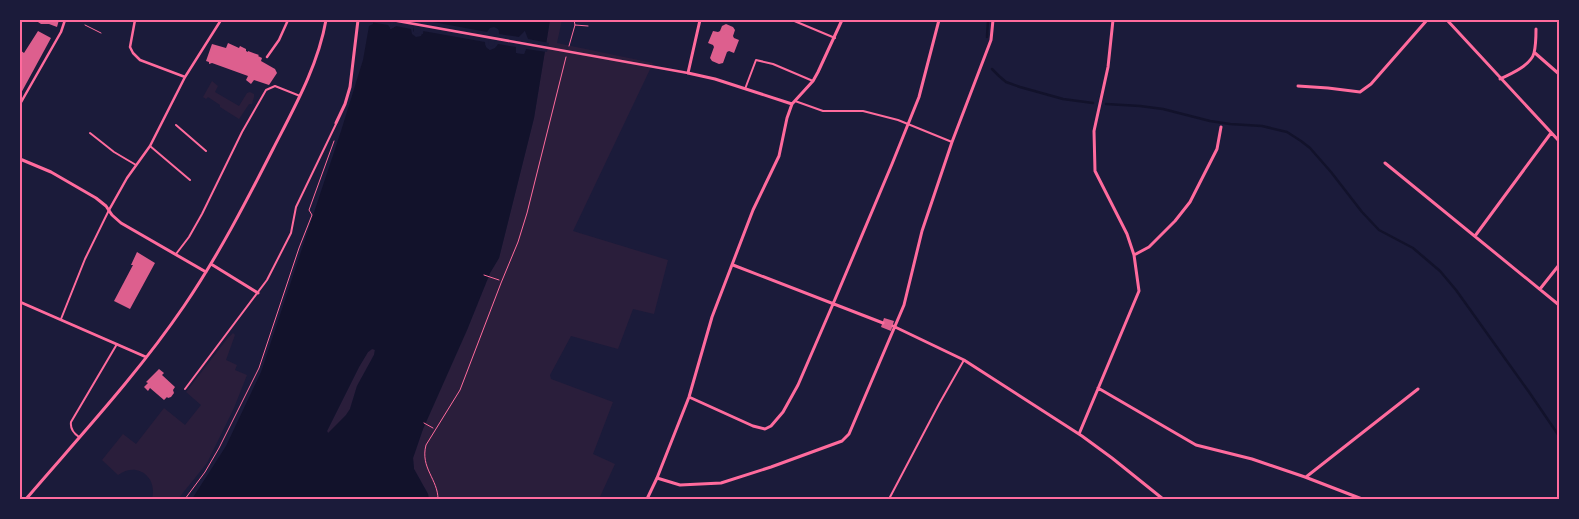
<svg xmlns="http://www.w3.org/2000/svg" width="1579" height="519" font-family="'Open Sans',sans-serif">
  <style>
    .green { fill: #2a1e3b }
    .water { fill: #12122b; fill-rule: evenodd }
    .pier { fill: #1b1b3a; fill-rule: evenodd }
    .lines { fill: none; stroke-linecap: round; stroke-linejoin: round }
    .stream { stroke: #12122b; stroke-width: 2.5 }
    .building { fill: #dd5f8e }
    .path { stroke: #ff6b9d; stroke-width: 1 }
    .service { stroke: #ff6b9d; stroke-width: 2 }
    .pedestrian { stroke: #ff6b9d; stroke-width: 2.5 }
    .minor { stroke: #ff6b9d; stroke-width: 3 }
    .neatline { fill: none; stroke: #ff6b9d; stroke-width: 2 }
  </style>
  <rect width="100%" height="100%" fill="#1b1b3a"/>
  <path class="green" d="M550,20H562L557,43L653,63L573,231L668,260L654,314L633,309L618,349L571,336L550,375L551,379L613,402L593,454L615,464L599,499H429L428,494L414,469L413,458L423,429L467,330L490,273L499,258L534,118Z
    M212,81L218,86L215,92L239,106L247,93L250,92L254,94V97L252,104H249L239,119L220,107V105L208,97L206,99L203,97Z
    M233,333L235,335L226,360L237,365L235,370L247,375L234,408L207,463L178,499H152C158,477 137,461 118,475L102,460L123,434L136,444L164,408L185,425L201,405L186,392L227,339Z
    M372,349H375L374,355L357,386L350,409L346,415L329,434L327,431L359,367L368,352Z"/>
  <path class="water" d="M373,20H389L390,29H391L396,26L413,20L414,35L423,34L425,20H550L534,118L499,258L490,273L467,330L423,429L413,458L414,469L428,494L429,499H192L226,446L261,372L341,131L363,60L369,26L373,24ZM490,28L498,29L499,32L497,46L490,50L487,48L485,44ZM525,31L526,49L524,54L516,53L519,37ZM372,349L375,350L374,355L357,386L350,409L346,415L328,433L327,431L359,367L368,352Z"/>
  <path class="pier" d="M371,20H391L390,26L392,27L393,25L394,20H415L413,31L415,33L418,34L420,32L422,20L487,32L490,28L494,27L498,29L499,34L519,37L525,31L528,39L549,43L547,52L526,49L524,54L516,53V47L498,44L495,48L490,50L486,47L485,42L423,31L421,36L416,37L412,34L411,29L396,26L391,29L388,25L370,22ZM492,29L495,30L497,32L494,45L491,47L488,44L490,31Z"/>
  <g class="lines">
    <path class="stream" d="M987,37L988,20
      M992,69L999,76L1006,82L1020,87L1063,99L1093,103
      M1106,104L1140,106L1163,109L1210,121L1230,124L1262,126L1287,132L1301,141L1310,148L1331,172L1362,212L1379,230L1413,248L1440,271L1456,290L1529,392L1559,436"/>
  </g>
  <path class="building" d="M38,20H59L57,27L49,24H41L38,22Z
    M726,24L733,27L735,30L733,36L734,38L739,40L734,53L729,51L727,52L723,63L719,64L712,61L710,58L714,47L713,45L708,43L713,31L718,32L720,31L722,26Z
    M38,31L51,38L20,95V50L24,53Z
    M228,43L239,48L240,46L246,49V51L248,52V51L259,55L258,56L262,58L261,61L275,69L277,73L269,85L254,80L251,84L246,80L248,76L212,63L209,64V62L206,61L212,44L226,48Z
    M137,252L155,263L130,309L114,301L133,265H131Z
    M884,318L894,321L891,331L881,327Z
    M159,369L164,373L162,375L175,387L173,390L174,393L171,397L168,398L167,397L164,400L150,388L148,391L144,387L148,383L146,382Z"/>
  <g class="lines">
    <path class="path" d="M85,25L101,33
      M575,25L588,26
      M569,46L575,25L574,20
      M484,275L499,280
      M424,423L433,428
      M185,499L205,472L219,448L259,368L299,248L312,215L309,210L334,141
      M438,499C438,479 420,468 426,445L460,390L501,283L518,242L527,213L566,57"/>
    <path class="service" d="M792,20L835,38
      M745,89L756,60L773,64L813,81
      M795,101L823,111H863L898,120L952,142
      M176,125L206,151
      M90,133L114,152L136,165
      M150,146L190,180
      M176,254L189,237L202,214L242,132L266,90L275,86L300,96
      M61,319L85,259L109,210
      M185,389L267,280L291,233L296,207L336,124
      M79,437C73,433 70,429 71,422L117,344
      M889,499L939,404L964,360"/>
    <path class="pedestrian" d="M135,20L130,47L133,53L140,60L185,77
      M392,20L688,73
      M267,57L279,40L288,20
      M20,104L61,32L65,20
      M109,210L127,178L150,146L185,77L221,20"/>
    <path class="minor" d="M700,20L688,73L715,79L792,104
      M1447,20L1559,141
      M1535,53L1559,74
      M1500,79C1511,74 1531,65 1534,53C1536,45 1536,36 1536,29
      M1298,86L1328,88L1360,92L1371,84L1427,20
      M336,123L345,104L350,87L358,20
      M20,159L51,172L96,198L106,206L112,215L121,223L206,272
      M1385,163L1559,305
      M1475,236L1551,133
      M1134,255L1149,247L1175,221L1190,202L1217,149L1221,127
      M211,264L258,293
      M733,265L883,323
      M1540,289L1559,265
      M20,302L146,357
      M893,326L964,360L1082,436L1112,458L1163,499
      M1098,388L1196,445L1252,459L1305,477L1362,499
      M689,397L753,426L765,429L771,426L783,412L798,385L833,304L892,164L919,97L939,20
      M1079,434L1139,291L1134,255L1127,234L1095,171L1094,131L1108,67L1113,20
      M1306,477L1418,389
      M657,478L680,485L721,483L771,467L842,441L849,434L904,305L922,231L952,142L991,40L993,20
      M26,499C80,436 137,375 184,306C218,256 246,202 273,149C294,108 318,66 326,20
      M647,499L657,478L689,397L712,317L753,210L779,156L787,118L792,104L813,81L818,72L842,20"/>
  </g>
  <rect width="1579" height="519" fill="none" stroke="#1b1b3a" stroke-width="42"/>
  <rect x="21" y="21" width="1537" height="477" class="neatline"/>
</svg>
